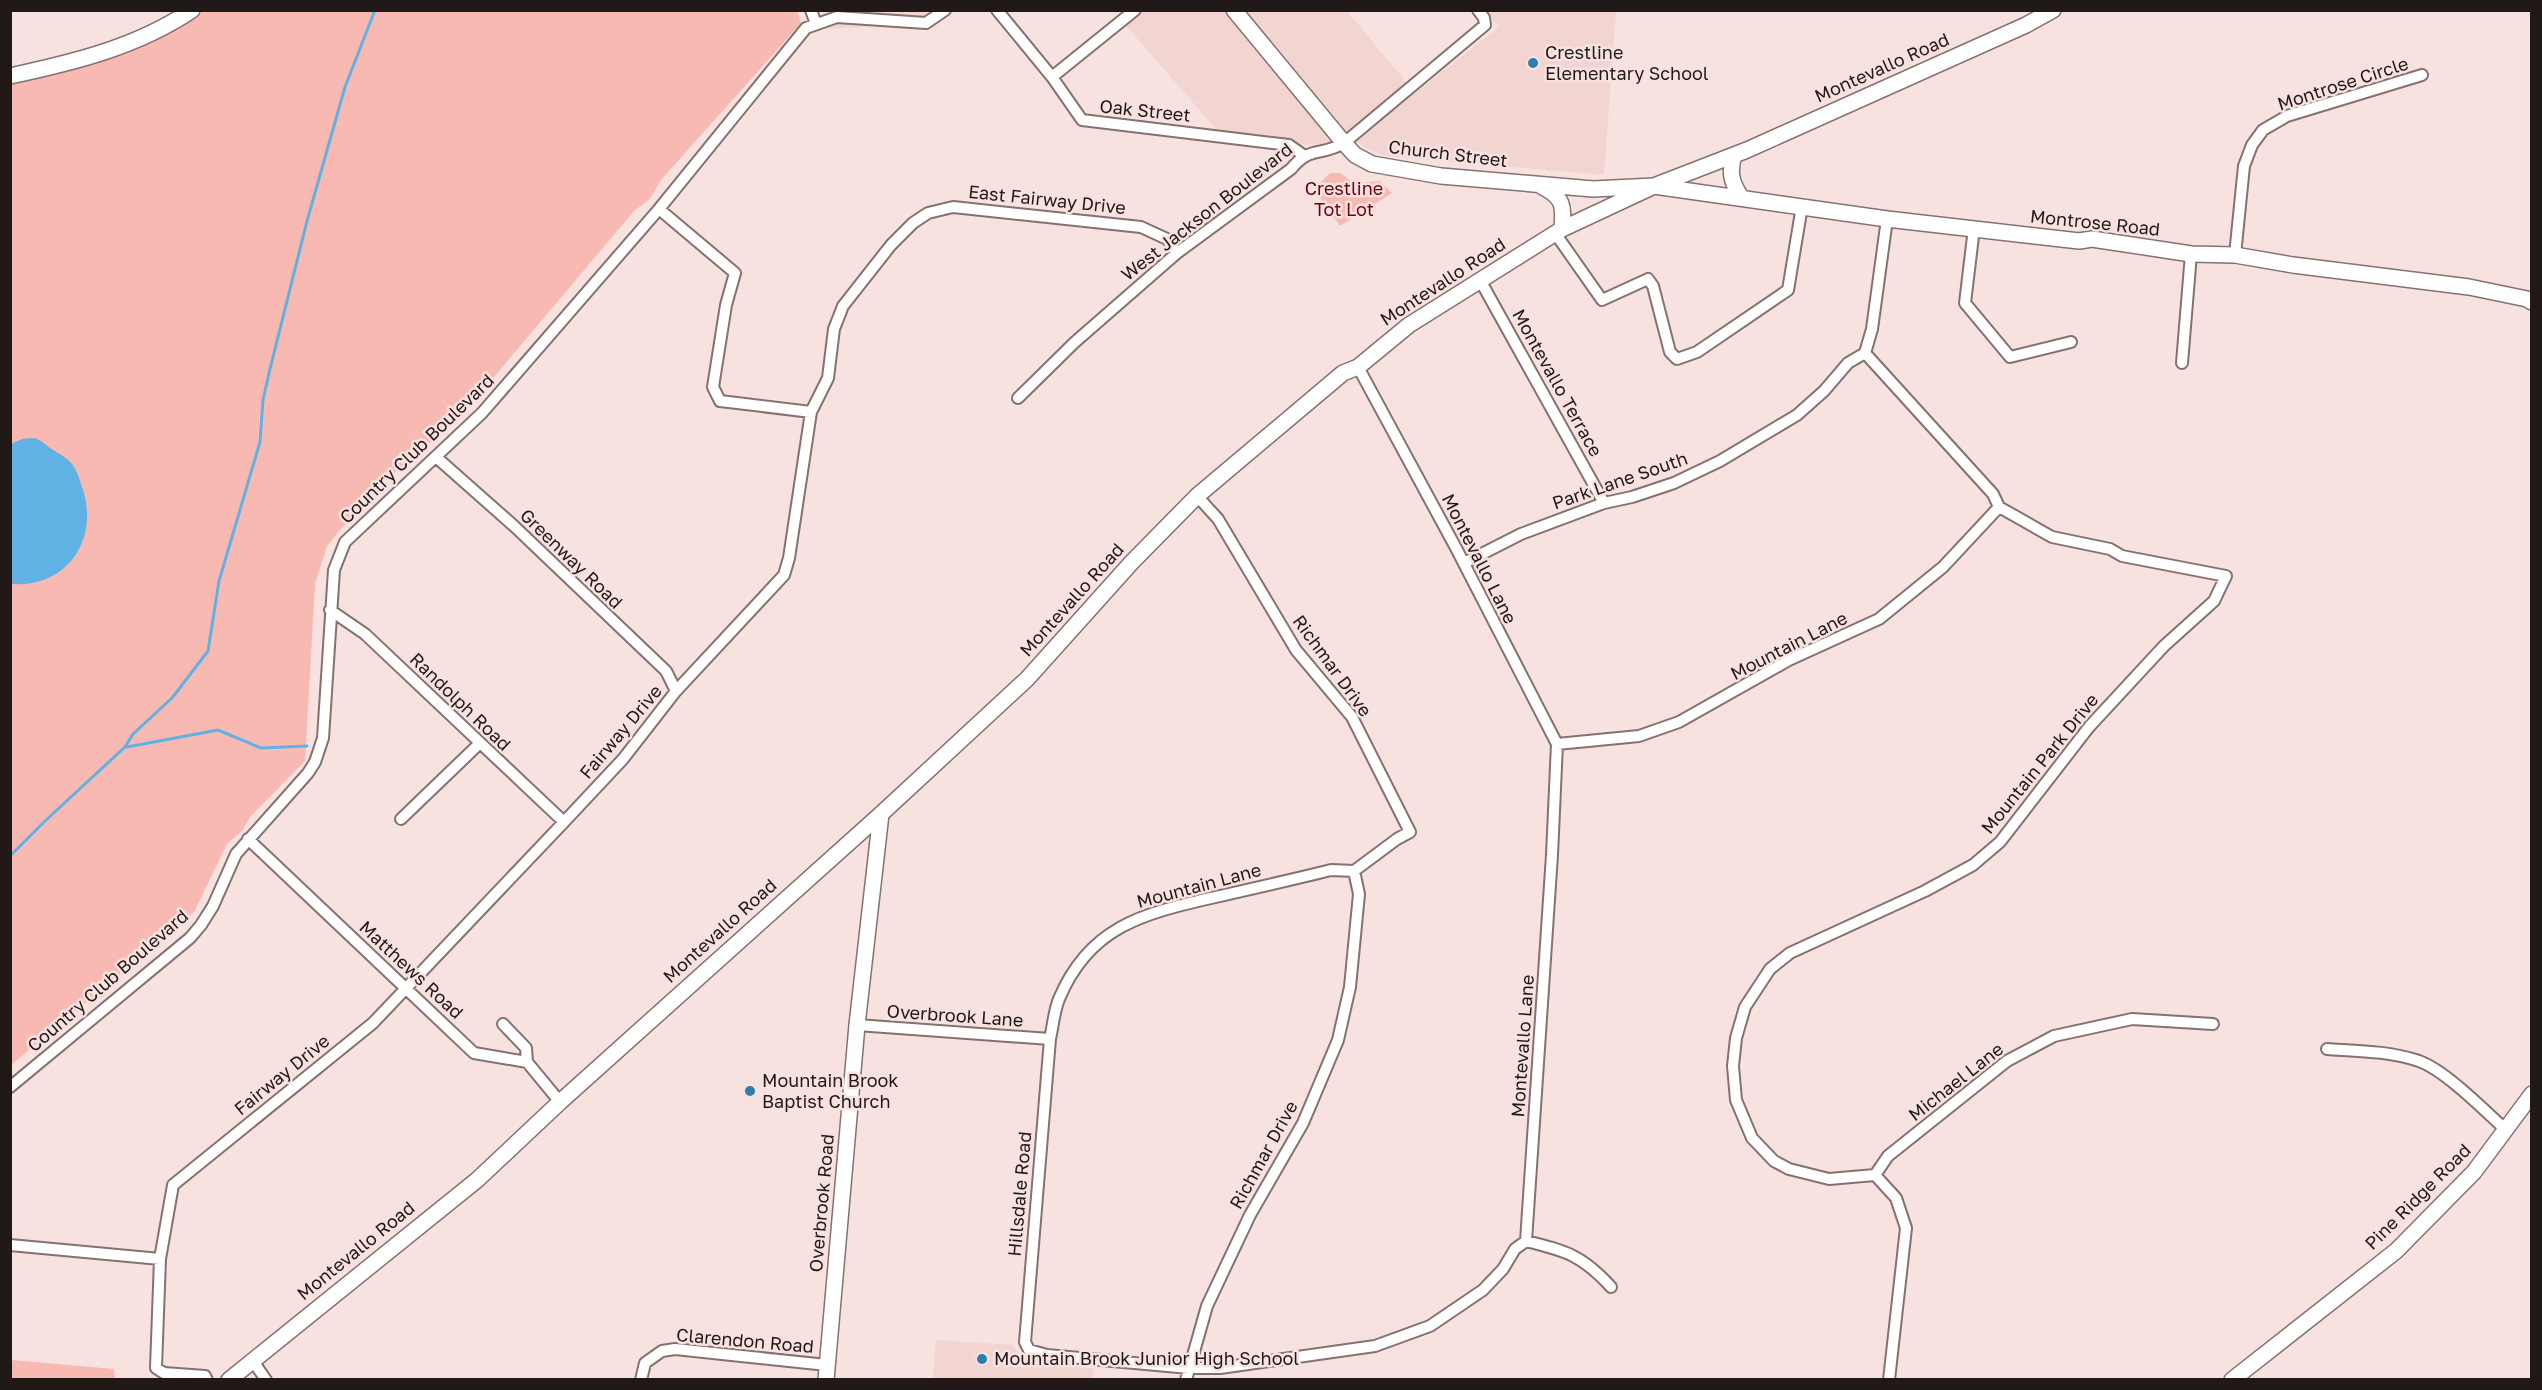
<svg xmlns="http://www.w3.org/2000/svg" width="2542" height="1390" font-family="'Golos Text',sans-serif">
  <style>
    .built { fill: #f2d4d1 }
    .green { fill: #f9b9b3 }
    .water { fill: #61b2e4 }
    .lines { fill: none; stroke-linecap: round; stroke-linejoin: round }
    .stream { stroke: #61b2e4; stroke-width: 3 }
    .street-casing { stroke: #847270; stroke-width: 14 }
    .secondary-casing { stroke: #847270; stroke-width: 18 }
    .street { stroke: #fff; stroke-width: 10 }
    .secondary { stroke: #fff; stroke-width: 15 }
    .poi-dot { fill: #2a7faf; stroke: #f7e2e0; stroke-width: 2 }
    .labels { text-anchor: middle; stroke-width: 5; stroke-linejoin: round; paint-order: stroke }
    .poi-label { font-size: 18px; fill: #201918; stroke: #f7e2e0; text-anchor: start }
    .street-label { font-size: 18px; fill: #201918; stroke: #f7e2e0 }
    .park-label { font-size: 18px; fill: #6d000c; stroke: #f7e2e0 }
  </style>
  <rect width="100%" height="100%" fill="#f7e2e0"/>
  <path class="built" d="M1135,10L1347,11L1411,88L1344,143L1289,145L1223,137L1122,21Z
    M822,11H956L926,23L828,29Z
    M1486,11H1616L1604,175L1386,156L1370,150L1357,142L1381,120L1499,27Z
    M936,1340L1012,1345L1022,1357L1094,1369L1093,1379H933Z"/>
  <path class="green" d="M201,11H797L801,23L661,180L650,199L634,211L488,384L435,435L430,443L371,492L327,546L315,584L305,761L250,817L242,831L227,844L194,912L11,1065V80L175,28Z
    M1330,173H1340L1354,183L1380,181L1392,193L1340,226L1314,189Z
    M11,1360L114,1369L115,1379H11Z"/>
  <path class="water" d="M34,438C41,440 45,444 50,448C58,453 66,457 72,464C78,472 80,481 83,490C99,541 66,588 11,584V444L22,439Z"/>
  <g class="lines">
    <path class="stream" d="M127,747L218,730L261,748L307,746
      M10,856L45,821L125,747L133,734L172,698L208,651L219,581L260,442L263,400L269,373L307,221L345,87L375,10"/>
    <defs>
      <path id="street" d="M811,10L816,24
        M997,10L1052,77L1082,120L1289,145L1303,155
        M1052,77L1135,10
        M659,209L735,273L726,305L713,387L720,401L811,412
        M1974,228L1965,303L2010,357L2071,342
        M1555,233L1602,300L1648,279L1653,286L1670,352L1677,359L1697,352L1788,290L1802,206
        M2235,255L2244,166L2252,145L2263,130L2287,116L2422,75
        M1480,280L1604,503
        M1865,353L1993,494L1999,507L2052,537L2110,549L2122,556L2226,576L2214,601L2164,646L2089,727L2000,842L1973,865L1925,891L1790,953L1770,969L1745,1007L1736,1038L1733,1066L1736,1100L1752,1138L1774,1161L1789,1169L1829,1179L1875,1175L1896,1198L1906,1228L1889,1380
        M1865,353L1872,329L1887,219
        M2182,363L2191,254
        M1018,398L1075,342L1177,253L1291,169C1311,145 1320,157 1344,143L1485,25L1484,18L1478,10
        M436,457L514,526L666,671L676,691
        M1197,496L1218,519L1296,650L1352,717L1410,832L1397,839L1354,871L1331,870C1291,880 1251,889 1211,898C1142,914 1089,927 1059,999C1054,1011 1053,1026 1050,1039L1025,1342L1029,1350L1047,1355L1189,1368H1220L1375,1346L1430,1326L1483,1290L1503,1269L1515,1249L1526,1241L1552,855L1557,744L1456,548L1358,367
        M1464,563L1521,534L1604,503L1632,497L1674,483L1720,461L1797,415L1824,391L1848,363L1865,353
        M330,610L365,634L564,822
        M1557,744L1639,736L1679,722L1789,660L1879,619L1943,567L1999,507
        M401,819L479,744
        M248,839L474,1053L527,1062L560,1102
        M503,1024L526,1048L527,1062
        M857,1025L1050,1039
        M2327,1049C2358,1051 2389,1051 2419,1061C2446,1071 2484,1110 2506,1130
        M10,1087L190,938L201,925L213,906L236,854L308,773L315,762L323,738L334,570L345,542L482,413L659,209L806,28L837,17L926,23L945,10
        M1875,1175L1888,1156L2007,1061L2054,1036L2132,1019L2213,1024
        M1526,1241C1566,1251 1582,1255 1611,1287
        M10,1245L160,1259
        M253,1361L266,1380
        M207,1380L205,1376L164,1373L156,1368L160,1259L173,1185L373,1023L564,822L623,759L676,691L784,575L789,558L811,412L828,378L834,329L843,306L891,245L913,223L928,213L953,207L1141,227L1167,239L1177,253
        M641,1380L645,1363L662,1351L675,1349L827,1365
        M1186,1380L1207,1306L1250,1215L1303,1123L1338,1040L1350,987L1359,894L1354,871"/>
      <path id="secondary" d="M1234,10L1344,143L1355,155L1372,164L1441,176L1593,189L1654,186L1887,219L2079,241L2092,239L2191,254L2235,255L2293,265L2469,287L2527,299L2532,302
        M10,76C75,62 137,47 192,10
        M1734,155C1729,172 1731,182 1741,197
        M1541,186C1563,197 1564,204 1562,229
        M229,1380L477,1180L560,1102L881,814L1027,679L1132,562L1197,496L1343,373L1358,367L1409,325L1562,229L1654,186L1747,150L2026,25L2053,10
        M826,1380L857,1025L881,814
        M2232,1380L2396,1251L2474,1172L2532,1094"/>
    </defs>
    <use href="#street" class="street-casing"/>
    <use href="#secondary" class="secondary-casing"/>
    <use href="#street" class="street"/>
    <use href="#secondary" class="secondary"/>
  </g>
  <g class="poi-dot">
    <circle cx="1533" cy="63" r="6"/>
    <circle cx="750" cy="1091" r="6"/>
    <circle cx="982" cy="1359" r="6"/>
  </g>
  <g class="labels">
    <g class="poi-label">
      <text x="1545" y="59">Crestline<tspan x="1545" dy="21">Elementary School</tspan></text>
      <text x="762" y="1087">Mountain Brook<tspan x="762" dy="21">Baptist Church</tspan></text>
      <text x="994" y="1365">Mountain Brook Junior High School</text>
    </g>
    <g class="street-label">
      <text transform="translate(1882 68) rotate(-24)" y="6">Montevallo Road</text>
      <text transform="translate(2343 84) rotate(-18)" y="6">Montrose Circle</text>
      <text transform="translate(1145 111) rotate(6)" y="6">Oak Street</text>
      <text transform="translate(1448 154) rotate(7)" y="6">Church Street</text>
      <text transform="translate(1047 200) rotate(6)" y="6">East Fairway Drive</text>
      <text transform="translate(1207 212) rotate(-38)" y="6">West Jackson Boulevard</text>
      <text transform="translate(2095 223) rotate(6)" y="6">Montrose Road</text>
      <text transform="translate(1443 282) rotate(-33)" y="6">Montevallo Road</text>
      <text transform="translate(1557 383) rotate(61)" y="6">Montevallo Terrace</text>
      <text transform="translate(417 449) rotate(-44)" y="6">Country Club Boulevard</text>
      <text transform="translate(1620 481) rotate(-19)" y="6">Park Lane South</text>
      <text transform="translate(571 559) rotate(44)" y="6">Greenway Road</text>
      <text transform="translate(1479 559) rotate(63)" y="6">Montevallo Lane</text>
      <text transform="translate(1072 600) rotate(-48)" y="6">Montevallo Road</text>
      <text transform="translate(1789 646) rotate(-27)" y="6">Mountain Lane</text>
      <text transform="translate(1332 666) rotate(54)" y="6">Richmar Drive</text>
      <text transform="translate(460 702) rotate(44)" y="6">Randolph Road</text>
      <text transform="translate(621 732) rotate(-50)" y="6">Fairway Drive</text>
      <text transform="translate(2040 764) rotate(-51)" y="6">Mountain Park Drive</text>
      <text transform="translate(1199 886) rotate(-15)" y="6">Mountain Lane</text>
      <text transform="translate(720 931) rotate(-42)" y="6">Montevallo Road</text>
      <text transform="translate(411 970) rotate(43)" y="6">Matthews Road</text>
      <text transform="translate(108 981) rotate(-41)" y="6">Country Club Boulevard</text>
      <text transform="translate(955 1016) rotate(4)" y="6">Overbrook Lane</text>
      <text transform="translate(1523 1046) rotate(-86)" y="6">Montevallo Lane</text>
      <text transform="translate(282 1075) rotate(-39)" y="6">Fairway Drive</text>
      <text transform="translate(1956 1082) rotate(-38)" y="6">Michael Lane</text>
      <text transform="translate(1264 1155) rotate(-61)" y="6">Richmar Drive</text>
      <text transform="translate(1020 1194) rotate(-85)" y="6">Hillsdale Road</text>
      <text transform="translate(2418 1197) rotate(-45)" y="6">Pine Ridge Road</text>
      <text transform="translate(822 1203) rotate(-85)" y="6">Overbrook Road</text>
      <text transform="translate(356 1251) rotate(-39)" y="6">Montevallo Road</text>
      <text transform="translate(745 1341) rotate(5)" y="6">Clarendon Road</text>
    </g>
    <g class="park-label">
      <text x="1344" y="195">Crestline<tspan x="1344" dy="21">Tot Lot</tspan></text>
    </g>
  </g>
  <rect width="2542" height="1390" fill="none" stroke="#201918" stroke-width="24"/>
</svg>
